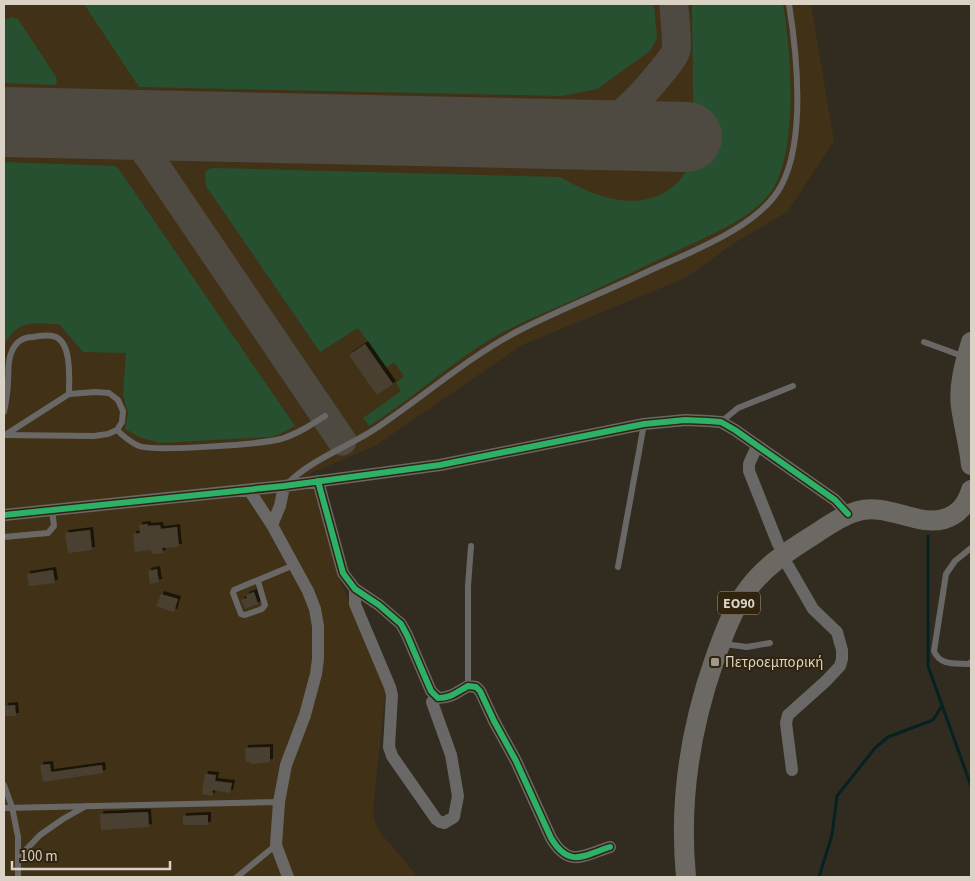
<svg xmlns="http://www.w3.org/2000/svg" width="975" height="881" font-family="'Source Sans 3',sans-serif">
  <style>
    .built { fill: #413217 }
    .green { fill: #26502f }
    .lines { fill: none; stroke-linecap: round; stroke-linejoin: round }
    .stream { stroke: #062121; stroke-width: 3 }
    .taxiway { stroke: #4e4941; stroke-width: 29 }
    .runway { stroke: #4e4941; stroke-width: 70 }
    .building { fill: #484132; filter: url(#shadow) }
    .lane { stroke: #6a6866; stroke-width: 6 }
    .street { stroke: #6a6866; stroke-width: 12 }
    .primary { stroke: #6c6864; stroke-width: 20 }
    .cycleway-casing { stroke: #30240e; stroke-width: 9 }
    .cycleway { stroke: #2db169; stroke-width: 6 }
    .poi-dot { fill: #9f988b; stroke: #30240e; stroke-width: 2 }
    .labels { text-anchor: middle; stroke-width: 4; stroke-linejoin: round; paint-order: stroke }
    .shield { fill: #30240e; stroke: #a69e8e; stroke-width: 1 }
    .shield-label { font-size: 14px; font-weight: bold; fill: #d9d2c5 }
    .poi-label { font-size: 15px; fill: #d9d2c5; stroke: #30240e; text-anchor: start }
  </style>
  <defs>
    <filter id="shadow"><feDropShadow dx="3" dy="-3" stdDeviation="0" flood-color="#0009"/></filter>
  </defs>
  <rect width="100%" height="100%" fill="#322c20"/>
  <path class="built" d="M4,4H811L834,141L787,212L736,242L685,278L522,345L375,446L311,473L308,478L311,489L315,492L338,576L386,686L373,808L374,818L378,830L413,871L417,877H4Z"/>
  <path class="green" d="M84,4H654L657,38L650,51L597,89L562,96L139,87Z
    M692,4H783C791,51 798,145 774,187C758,214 726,227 698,241C658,260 618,279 578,298C547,312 515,324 486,342C445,367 410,401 369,426L363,418L401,391L396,383L404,376L394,362L386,368L358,328L320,352L206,186L205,173L208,169L213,168L560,177C592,195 634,213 668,190C679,183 687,173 690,160C695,138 693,114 693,92C693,62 692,33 692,4Z
    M11,17L18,19L56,77L57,81L55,85L4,83V20Z
    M4,162L115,166L118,168L295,426L278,435L270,437L160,443L139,437L125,429L128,413L123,395L126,353L83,352L59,324C33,324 19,318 4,345Z"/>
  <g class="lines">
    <path class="stream" d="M928,536V666L971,786
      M819,877L832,835L837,796L875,748L888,737L933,720L942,706"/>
    <path class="taxiway" d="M4,123L8,122
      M93,124C124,130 130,132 150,158L342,441
      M583,135C617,122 636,103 658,76C664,68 673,60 676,50C678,41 674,15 674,4"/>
    <path class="runway" d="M4,122L687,137"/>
  </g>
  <path class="building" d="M365,344L393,384L377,395L349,355Z
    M148,524V526L160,525L161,529L177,527L179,547L162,548L163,553L152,554L151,550L135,552L133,534L140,533L139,525Z
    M90,530L92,550L68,553L65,533Z
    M157,569L159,582L150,584L148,571Z
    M53,570L55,583L29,586L27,574Z
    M254,592L258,604L245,609L241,600L247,598L246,595Z
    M161,594L178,599L174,612L156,606Z
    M15,705L16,716H5V706Z
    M270,747V762L251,764V762H246L245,748Z
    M50,764L51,772L102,765L103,773L43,782L40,765Z
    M205,774L216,775L215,781L232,783L230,793L213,790L212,796L202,794Z
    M148,812L149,827L101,830L100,814Z
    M208,815V825H183V816Z"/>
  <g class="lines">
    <path class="lane" d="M924,342L965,357
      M4,412C6,402 8,391 8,381C9,370 7,361 12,351C16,342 23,337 33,337C40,336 49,334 56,337C72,344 69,380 69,394
      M721,422L738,408L793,386
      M117,430C123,436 130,442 139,446C155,452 262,444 281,439C297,434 311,425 325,416
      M4,435L94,436L108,434L117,430L122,422L123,411L118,400L109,393L95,392L69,394L5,435
      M287,484C312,459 346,448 375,429C423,397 467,358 518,331C561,309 607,291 651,270C691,252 760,226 781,186C806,140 797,54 789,4
      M4,537L48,533L54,526L52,510
      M971,548L955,561L946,574L934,651C940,666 955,663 969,664L971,662
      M618,567L644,424
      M258,581L265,605L262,609L245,615L241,614L233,593L234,590L294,565
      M724,644L747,647L770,643
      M468,686V586L471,546
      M4,785L12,807L18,837V877
      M4,808L279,802
      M18,858L40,835L63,819L86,806
      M237,877L276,845"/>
    <path class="street" d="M757,446L749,464V471L778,544
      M318,481L343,573L355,589L379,605L401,624L407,635L431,691L438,698C451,698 457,692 468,686L476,687L480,691L494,721L516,761L551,838C569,868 582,856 610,847
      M249,490L272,525L308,591L315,609L318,626V659L316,674L305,715L286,765L279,802L276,845L288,877
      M4,515L284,486L440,465L644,424L685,420L708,421L721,422L735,430L835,500L848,514
      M272,525L280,506L284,486
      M787,564L813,609L837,632L842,650V659L840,666L826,681L788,715L786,723L792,770
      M355,589V604L390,687L392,695L389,747L392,756L436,819L440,822L444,823L454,817L458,796L451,755L432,702L436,696"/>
    <path class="primary" d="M971,342C965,362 958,386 961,407C964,427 969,446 971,465
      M686,877C679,804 690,730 714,661C723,636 732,610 748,589C765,566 788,551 812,536C826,527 839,517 855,512C886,501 915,527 944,519C958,515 967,504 971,490"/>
    <defs>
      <path id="cycleway" d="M318,481L343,573L355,589L379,605L401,624L407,635L431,691L438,698C451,698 457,692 468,686L476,687L480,691L494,721L516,761L551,838C569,868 582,856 610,847
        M4,515L284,486L440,465L644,424L685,420L708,421L721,422L735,430L835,500L848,514"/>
    </defs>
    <use href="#cycleway" class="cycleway-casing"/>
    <use href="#cycleway" class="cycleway"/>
  </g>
  <rect class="poi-dot" x="710" y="657" width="10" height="10" rx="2.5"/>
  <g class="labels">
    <rect class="shield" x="718" y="591.5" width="42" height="23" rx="4"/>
    <g class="shield-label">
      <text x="739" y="608">ΕΟ90</text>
    </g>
    <g class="poi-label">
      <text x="725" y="667">Πετροεμπορική</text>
    </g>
  </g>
  <rect width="975" height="881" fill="none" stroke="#d9d2c5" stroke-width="10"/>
  <path d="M12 861v8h158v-8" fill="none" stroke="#d9d2c5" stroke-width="2.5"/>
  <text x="20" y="861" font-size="15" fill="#d9d2c5" stroke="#30240e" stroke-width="4" paint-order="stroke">100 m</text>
</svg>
